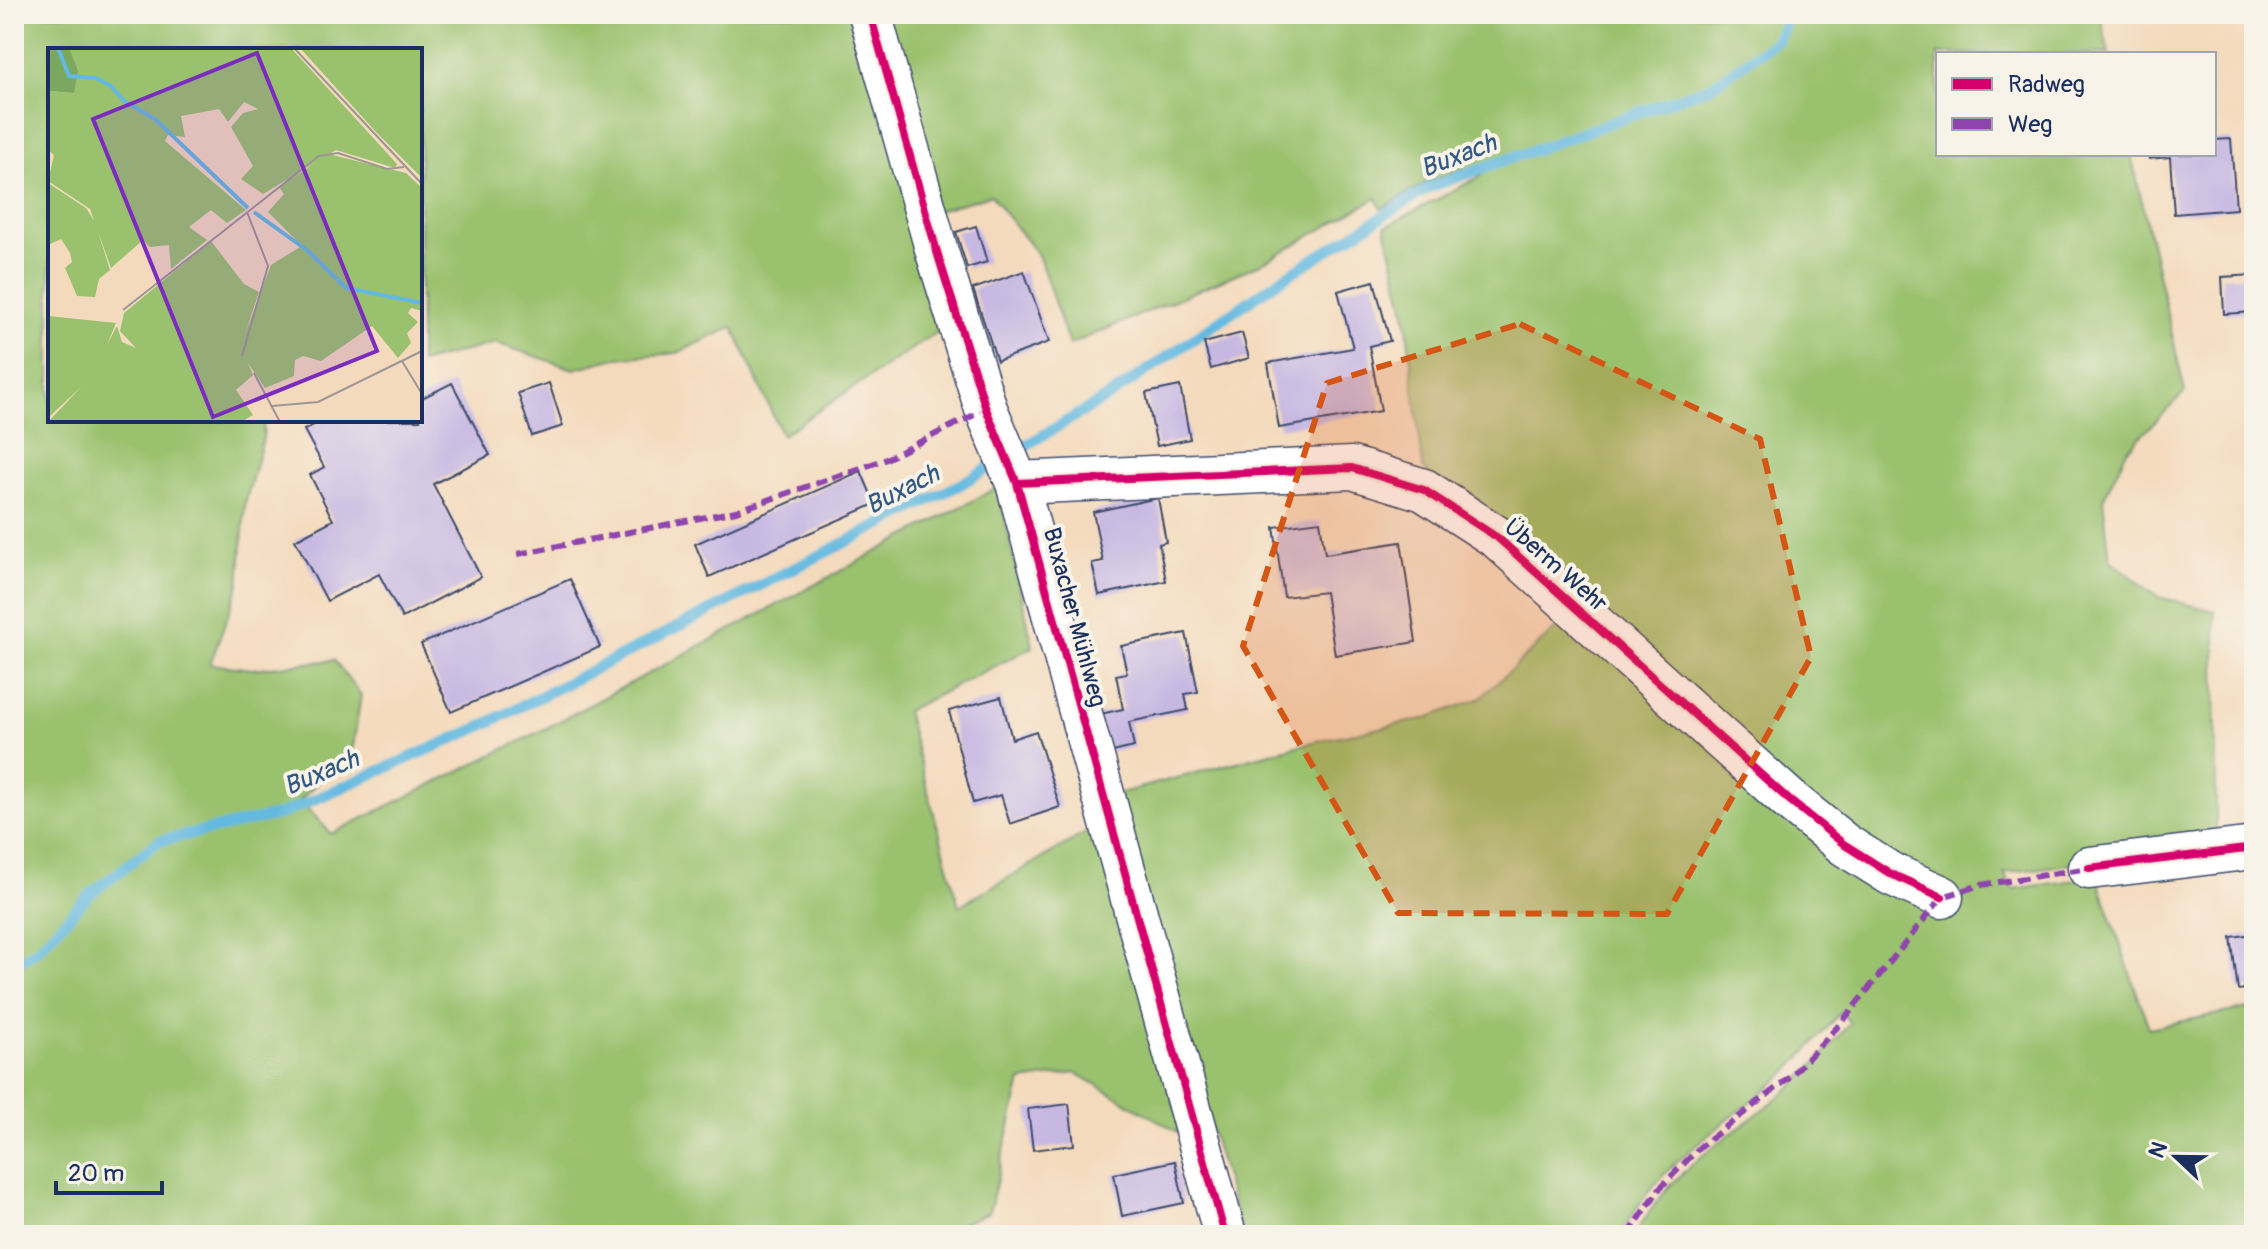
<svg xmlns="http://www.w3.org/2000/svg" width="2268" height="1249" font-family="Pangolin,sans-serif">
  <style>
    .green { fill: #9ac16d; stroke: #5a7866; stroke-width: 2 }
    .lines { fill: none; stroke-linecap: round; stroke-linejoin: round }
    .stream { stroke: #63b9e0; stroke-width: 11 }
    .building { fill: #c7b8e2 }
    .minor-casing { stroke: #3c496c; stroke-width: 45 }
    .minor { stroke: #fff; stroke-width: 42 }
    .quiet { stroke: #8e44ad; stroke-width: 6; stroke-dasharray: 12 6; stroke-linecap: butt }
    .cycleway-casing { stroke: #f7f3e8; stroke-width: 13 }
    .cycleway { stroke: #d6006c; stroke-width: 8 }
    .marked { fill: #d45514; fill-opacity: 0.2; stroke: #d45514; stroke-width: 6; stroke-dasharray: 16 10; stroke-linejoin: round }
    .labels { text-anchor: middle; stroke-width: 8; stroke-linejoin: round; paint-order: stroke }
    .street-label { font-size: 24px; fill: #1b2f5e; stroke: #f7f3e8 }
    .water-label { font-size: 26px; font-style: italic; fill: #315885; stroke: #f7f3e8 }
    .inset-river { fill: none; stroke: #63b9e0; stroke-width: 4 }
    .inset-road { fill: none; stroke: #9d9696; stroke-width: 2 }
    .view { fill: #7b2cbf; fill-opacity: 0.15; stroke: #7b2cbf; stroke-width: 4 }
    .inset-edge { fill: none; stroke: #1b2f5e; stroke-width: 4 }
  </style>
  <rect width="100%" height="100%" fill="#f7f3e8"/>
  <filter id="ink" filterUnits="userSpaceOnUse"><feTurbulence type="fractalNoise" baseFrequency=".0125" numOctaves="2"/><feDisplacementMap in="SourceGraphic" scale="16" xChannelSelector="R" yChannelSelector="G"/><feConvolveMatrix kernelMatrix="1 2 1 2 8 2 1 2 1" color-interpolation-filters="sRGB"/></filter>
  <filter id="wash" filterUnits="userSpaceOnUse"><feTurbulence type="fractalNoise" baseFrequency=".006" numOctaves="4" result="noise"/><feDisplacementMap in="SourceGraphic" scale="32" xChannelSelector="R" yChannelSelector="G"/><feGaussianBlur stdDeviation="1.8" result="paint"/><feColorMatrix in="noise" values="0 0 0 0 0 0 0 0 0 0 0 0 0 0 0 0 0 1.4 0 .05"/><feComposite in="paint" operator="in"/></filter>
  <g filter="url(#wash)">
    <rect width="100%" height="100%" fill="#f4dabc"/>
    <path class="green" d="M14,14H859L940,330L782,435L733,327L677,353L616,358L574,369L496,343L420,363V50H50V420H264L263,438L245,504L239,585L210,664L252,669L334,660L361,695L353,747L300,800L331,834L539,732L998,487L1033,647L906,711L959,906L1087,832L1093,824L1183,1135L1076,1073L1021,1081L989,1212L933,1235H14Z
      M881,14H2100L2109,54H1938V154H2131L2185,392L2127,450L2103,499L2110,560L2158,597L2215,611L2216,833L2092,861L2004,873L2013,889L2097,877L2149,1028L2254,1007V1235H1635C1674,1163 1733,1137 1791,1087C1813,1069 1831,1045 1850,1023L1841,1012C1823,1032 1806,1054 1787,1072C1728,1125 1658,1160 1621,1235H1242L1113,795L1320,740L1424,719L1479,699L1569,617L1423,468L1405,310L1385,227L1481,176L1465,168L1427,182L1381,209L1377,198L1262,263L1069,345L1039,257L991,195L935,211Z"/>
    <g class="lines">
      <path class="stream" d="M14,965L37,950L90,894L159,841L279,815L480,727L961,484L1114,393L1280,280L1430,187L1710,87L1777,40L1790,14"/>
    </g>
    <g id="blocks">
      <path class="building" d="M2231,139L2236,209L2174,214L2170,157L2149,159L2148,154H2214V140Z
        M976,226L987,262L967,268L956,232Z
        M1024,271L1049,342L997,361L973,289Z
        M2254,275V312L2224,314L2222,277Z
        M1374,281L1390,341L1369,346L1381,411L1279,428L1268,363L1353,348L1338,291Z
        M1242,333L1249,358L1211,369L1204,343Z
        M452,383L490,455L433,484L481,577L402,618L379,574L327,601L295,540L333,520L310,475L324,467L304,430L323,420H420V399Z
        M549,383L563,426L532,436L518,393Z
        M1180,386L1190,439L1157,446L1146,393Z
        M861,471L875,504L709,577L695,544Z
        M1158,498L1166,542L1159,544L1166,581L1099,595L1092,563L1103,561L1093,512Z
        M1320,521L1325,554L1401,542L1416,642L1335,655L1325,592L1284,597L1274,527Z
        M570,579L600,647L451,712L421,644Z
        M1186,633L1198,692L1185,694L1188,710L1129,722L1134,747L1104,754L1096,715L1123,709L1116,675L1127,673L1121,646Z
        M1001,697L1012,739L1036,731L1060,807L1010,824L1001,795L973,803L949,711Z
        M2254,934V988L2238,990L2231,937Z
        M1069,1104L1074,1145L1033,1150L1028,1109Z
        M1175,1161L1184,1203L1122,1216L1114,1174Z"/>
    </g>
  </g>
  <g filter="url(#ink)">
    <use href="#blocks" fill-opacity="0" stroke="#3c496c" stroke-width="2"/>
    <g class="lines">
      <defs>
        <path id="minor" d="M870,14L937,252L986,409L1017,483L1225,1235
          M1017,483L1352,468L1424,490L1498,538L1788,799L1845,845L1891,874L1942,897
          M2089,868L2254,848"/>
      </defs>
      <use href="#minor" class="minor-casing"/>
      <use href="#minor" class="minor"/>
      <path class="quiet" d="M518,554L736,511L884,460L986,409
        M1628,1235L1660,1188L1701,1146L1788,1079L1842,1022L1942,897L1981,885L2089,868"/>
      <defs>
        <path id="cycleway" d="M870,14L937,252L986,409L1017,483L1225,1235
          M1017,483L1352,468L1424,490L1498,538L1788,799L1845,845L1891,874L1942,897
          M2089,868L2254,848"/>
      </defs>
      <use href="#cycleway" class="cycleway-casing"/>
      <use href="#cycleway" class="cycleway"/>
    </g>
  </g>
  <path class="marked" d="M1520,324L1760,439L1811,657L1667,914L1398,913L1243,646L1327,383Z"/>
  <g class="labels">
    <g class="street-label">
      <text transform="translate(1556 565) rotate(41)" y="8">Überm Wehr</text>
      <text transform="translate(1075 617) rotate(75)" y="8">Buxacher Mühlweg</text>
    </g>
    <g class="water-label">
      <text transform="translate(1458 155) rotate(-21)" y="9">Buxach</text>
      <text transform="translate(902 489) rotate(-27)" y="9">Buxach</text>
      <text transform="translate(321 772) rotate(-23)" y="9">Buxach</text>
    </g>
  </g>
  <g transform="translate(48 48)">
    <rect width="374" height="374" fill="#f4dabc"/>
    <path d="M21,0H243L349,116L347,120L288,102L215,146L193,131L205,118L183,79L195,65L210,61L196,54L180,74L171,61L133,68L137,89L120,87L117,93L198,162L179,175L163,162L141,179L159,192L123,221L121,197L102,199L95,192L63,220L42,161L0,133L6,107L0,102V43L26,45ZM252,0H374V130L328,84ZM280,106L358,125L374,140V263L363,260L360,265L370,274L359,285L363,295L350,310L324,278L273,313L255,308L247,312L246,328L217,340L200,315L205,327L188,342L205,367L193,374H0L34,338L0,370V268L68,275L59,297L69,278L74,294L88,300L72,283L76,265L163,193L196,236L211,244L197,286L223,217L252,199L264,208L220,164L236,146L231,139ZM0,135L38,160L47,174L62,222L51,231L47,249L29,248L17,220L24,214L22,205L13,191L0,197Z" fill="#9ac16d"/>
    <path d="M0,0H21L30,23L26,45L0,43Z" fill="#7ba760"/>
    <path class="inset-river" d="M10,0L21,28L48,30L63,38L76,53L107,71L200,160M206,164L260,203L298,240L374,255"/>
    <path class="inset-road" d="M246,0L374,136M75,262L271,108L290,105L339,121L356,119M194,308L220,218L199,164M354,313L374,346M206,325L232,374M224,358L270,354L374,303"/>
    <path class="view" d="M209,5L329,303L165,369L45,71Z"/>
    <rect width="374" height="374" class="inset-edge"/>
  </g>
  <rect width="2268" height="1249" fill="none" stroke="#f7f3e8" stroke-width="48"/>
  <rect x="1936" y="52" width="280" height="104" fill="#f7f3e8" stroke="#9fa5b1" stroke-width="2"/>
  <rect x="1952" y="78" width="40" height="12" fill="#d6006c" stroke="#9fa5b1" stroke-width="2"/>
  <text x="2008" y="92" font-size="24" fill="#1b2f5e">Radweg</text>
  <rect x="1952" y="118" width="40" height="12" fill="#8e44ad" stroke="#9fa5b1" stroke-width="2"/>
  <text x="2008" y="132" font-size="24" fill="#1b2f5e">Weg</text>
  <g transform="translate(2176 1157) rotate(292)" stroke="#f7f3e8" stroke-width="6" paint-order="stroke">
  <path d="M0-6L14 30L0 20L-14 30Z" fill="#1b2f5e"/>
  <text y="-12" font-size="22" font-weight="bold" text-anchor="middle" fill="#1b2f5e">N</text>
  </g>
  <path d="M56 1181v12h106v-12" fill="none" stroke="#1b2f5e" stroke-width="4"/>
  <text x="68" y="1181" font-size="24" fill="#1b2f5e" stroke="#f7f3e8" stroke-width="6" paint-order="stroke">20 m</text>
</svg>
